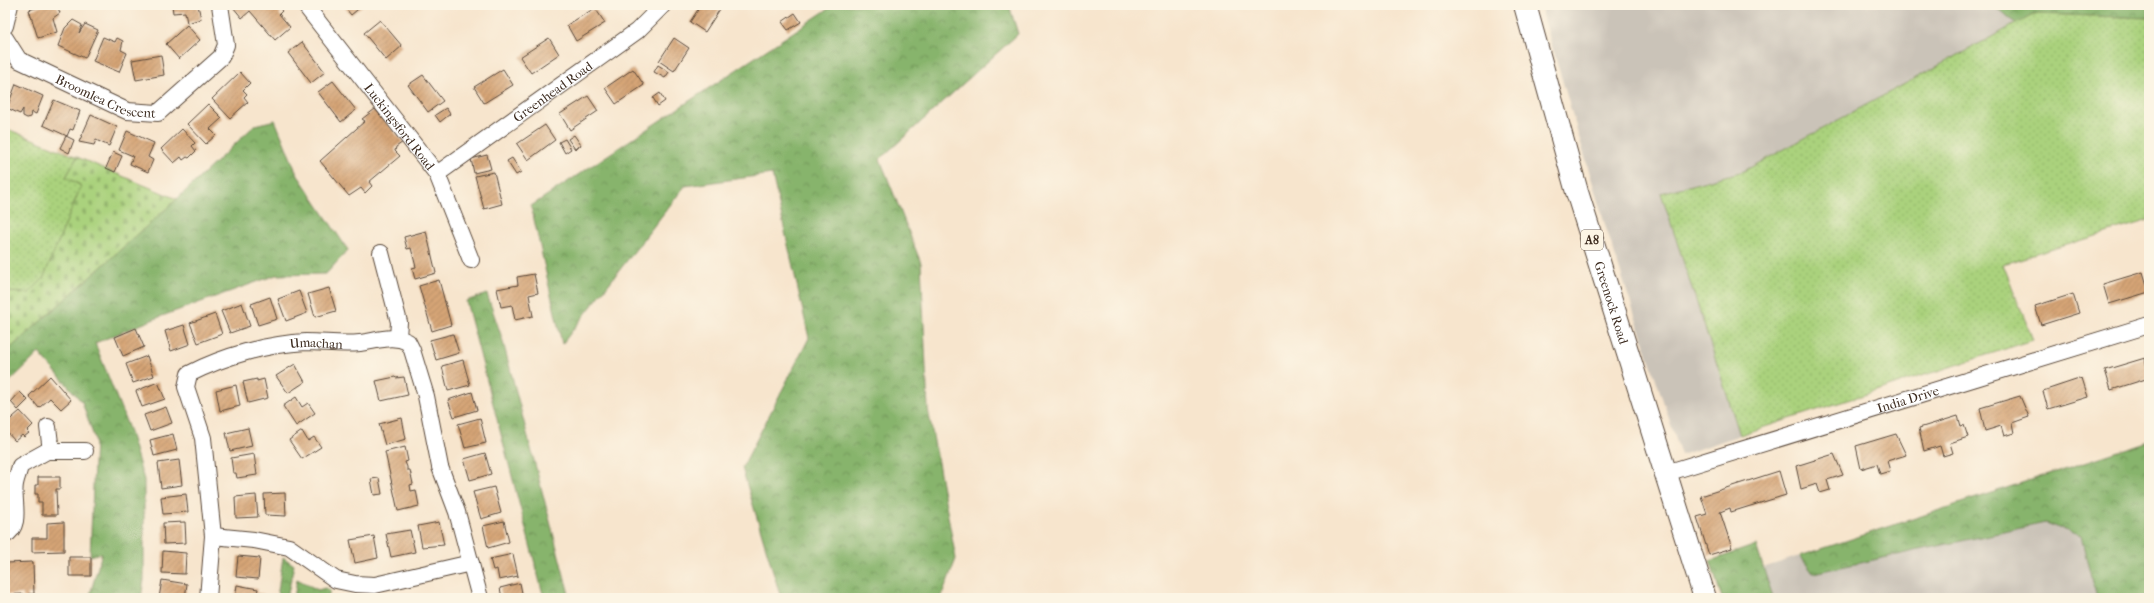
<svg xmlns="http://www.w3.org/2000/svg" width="2154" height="603" font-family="'IM FELL French Canon',serif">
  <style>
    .industrial { fill: #cac3b8 }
    .forest { fill: url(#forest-crowns); stroke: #616f45 }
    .cemetery { fill: url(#cemetery-stones); stroke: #727e4e }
    .park { fill: url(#park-dots); stroke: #727e4e }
    .building { fill: url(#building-hatch) }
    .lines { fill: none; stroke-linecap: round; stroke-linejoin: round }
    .street-casing { stroke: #574638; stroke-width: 18 }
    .primary-casing { stroke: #574638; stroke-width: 24 }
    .street { stroke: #fff; stroke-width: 16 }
    .primary { stroke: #fff; stroke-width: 22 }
    .labels { text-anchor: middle; stroke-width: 3.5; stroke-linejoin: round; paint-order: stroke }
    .shield { fill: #fcf5e5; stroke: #75675a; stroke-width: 1 }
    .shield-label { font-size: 12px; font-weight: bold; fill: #3b2a1e }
    .street-label { font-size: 13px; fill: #3b2a1e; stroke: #fcf5e5 }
  </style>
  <defs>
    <pattern id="forest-crowns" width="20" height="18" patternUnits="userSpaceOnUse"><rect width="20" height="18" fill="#87b46c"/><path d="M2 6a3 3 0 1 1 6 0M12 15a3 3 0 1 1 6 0" fill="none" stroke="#709358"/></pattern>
    <pattern id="cemetery-stones" width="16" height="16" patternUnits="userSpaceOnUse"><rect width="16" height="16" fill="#aad27d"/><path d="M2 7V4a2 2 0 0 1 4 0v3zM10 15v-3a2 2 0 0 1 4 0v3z" fill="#93b46c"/></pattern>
    <pattern id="park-dots" width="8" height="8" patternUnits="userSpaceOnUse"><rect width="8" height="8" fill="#aad27d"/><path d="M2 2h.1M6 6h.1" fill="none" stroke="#93b46c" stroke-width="1.8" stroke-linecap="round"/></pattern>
    <pattern id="building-hatch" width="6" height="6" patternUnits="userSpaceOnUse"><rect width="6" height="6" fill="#d5a476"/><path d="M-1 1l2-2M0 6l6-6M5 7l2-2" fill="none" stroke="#ae8660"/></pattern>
  </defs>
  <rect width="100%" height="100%" fill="#fcf5e5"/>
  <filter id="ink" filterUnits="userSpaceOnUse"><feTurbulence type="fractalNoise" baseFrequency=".025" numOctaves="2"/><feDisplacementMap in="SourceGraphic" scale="8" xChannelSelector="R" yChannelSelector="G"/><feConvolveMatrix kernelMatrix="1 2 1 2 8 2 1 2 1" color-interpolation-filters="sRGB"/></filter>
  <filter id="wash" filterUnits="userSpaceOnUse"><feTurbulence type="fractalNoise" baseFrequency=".012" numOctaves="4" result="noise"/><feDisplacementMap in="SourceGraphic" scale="16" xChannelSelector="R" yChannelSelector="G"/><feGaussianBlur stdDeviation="0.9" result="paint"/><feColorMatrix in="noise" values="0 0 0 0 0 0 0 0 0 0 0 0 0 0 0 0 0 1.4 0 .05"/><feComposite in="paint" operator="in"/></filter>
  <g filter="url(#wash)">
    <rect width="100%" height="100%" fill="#f7e5cd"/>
    <path class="industrial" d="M1540,5H2149V18L2034,14L1744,171L1662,193L1740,435L1681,455L1606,228Z
      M2149,441V598H1773L1763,568Z"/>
    <path class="forest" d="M834,5H1009L1018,34L880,159L921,263L928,409L956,559L941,598H781L742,468L809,338L772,174L685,186L562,344L531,206Z
      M1995,5H2149V18L2034,14L2016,24Z
      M275,120L297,174L348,250L326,274L276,275L162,316L95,343L129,429L144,480V580L141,598H89L102,553L90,556L95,440L82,402L39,353L5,386V353L177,199L255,125Z
      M487,294L502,338L570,598H544L466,301Z
      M2149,441V598H2096L2081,536L2045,523L1813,573L1800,556Z
      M1756,545L1773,598H1722L1710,561Z
      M283,557L294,565L287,598H277Z
      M297,579L318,590L325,588L330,590L328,598H294Z"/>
    <path class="cemetery" d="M77,157L177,199L5,353V292L29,293L80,185L66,177Z"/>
    <path class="park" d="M2034,14L2149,18V220L2003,264L2033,340L1740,435L1661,193L1744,171Z
      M5,128L77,157L66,177L81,186L43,279L29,293L5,292Z"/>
    <g id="blocks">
      <path class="building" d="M45,5H57L60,13L53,18L57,32L38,38L29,10Z
        M172,5H198L201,19L187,23L185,12L173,13Z
        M235,5H249L253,9L258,5H277L282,11L279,14L290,27L275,40L250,11L242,18L233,7Z
        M343,5H363L351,15Z
        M701,5H714L720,9L705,32L690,22Z
        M595,8L605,23L576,41L567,25Z
        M795,13L801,22L788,30L782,22Z
        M73,20L82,25L79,33L85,24L98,30L85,58L58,46L65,28Z
        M380,20L402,46L386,60L364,33Z
        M187,25L200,40L179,59L166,44Z
        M103,37L115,42L117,38L123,41L121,50L127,53L119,72L93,61Z
        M549,38L559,54L531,73L520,57Z
        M674,38L689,48L674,71L659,61Z
        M302,42L325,72L311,83L288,53Z
        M161,55L164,75L136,80L132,60Z
        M658,65L669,72L665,78L654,72Z
        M503,69L513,85L484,103L474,87Z
        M633,69L644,85L616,104L605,88Z
        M240,72L250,83L243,90L247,94L244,97L248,102L230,118L212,99Z
        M423,75L443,101L428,112L408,85Z
        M333,81L356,110L341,122L318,92Z
        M16,84L43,96L36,114L32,112L31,117L27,118L23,116V109L20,114L7,108Z
        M660,93L665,101L658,106L653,98Z
        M588,96L598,111L570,130L560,114Z
        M54,100L80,111L73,130L70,129L67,136L43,125Z
        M208,104L222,118L210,129L216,135L206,144L187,124Z
        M446,108L450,114L440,122L435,115Z
        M375,109L403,142L396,147L395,151L400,156L369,182L372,186L365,193L361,188L349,196L320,161L365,121L362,119Z
        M91,115L117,127L109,146L96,140L94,145L79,142Z
        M545,125L555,140L528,160L517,144Z
        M182,129L195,143L192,146L196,151L189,158L187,157L183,160L181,157L174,163L161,149Z
        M127,131L154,143L148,157L153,160L148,172L130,164L133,156L119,150Z
        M574,135L581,145L575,149L568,139Z
        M66,136L74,140L69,153L60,148Z
        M565,139L571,149L565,153L559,142Z
        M113,152L122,156L115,172L106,168Z
        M487,155L491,169L474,173L471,159Z
        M512,158L521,172L516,175L507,161Z
        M494,172L502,204L484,209L475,176Z
        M426,231L436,273L415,279L412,268L416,267L411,248L407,249L404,237Z
        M2143,272L2149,292L2109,304L2103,284Z
        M534,274L538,293L529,295L533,316L515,320L512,305L501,307L497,289L518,285L517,277Z
        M439,280L451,325L432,331L419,286Z
        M329,288L336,311L315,317L308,294Z
        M299,291L307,313L286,321L278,299Z
        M2073,294L2079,313L2041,325L2035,306Z
        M270,297L277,319L258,325L251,304Z
        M242,303L250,326L230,333L221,311Z
        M215,314L222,334L198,343L190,323Z
        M184,325L190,344L171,351L165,331Z
        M136,328L144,347L123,356L115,337Z
        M453,334L459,353L436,360L430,340Z
        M147,356L154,376L133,383L126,364Z
        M2145,358L2149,378L2111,390L2105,370Z
        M463,360L470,385L448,391L442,366Z
        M295,364L305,382L288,393L276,376Z
        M50,376L71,400L61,409L50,398L39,408L29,396Z
        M395,377L396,378L404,377L408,395L381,401L376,381Z
        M2082,378L2088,397L2048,409L2043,391Z
        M257,379V381L264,379L268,398L248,403L243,382Z
        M158,382L165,399L142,407L136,391Z
        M236,385L240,406L220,411L216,390Z
        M20,392L28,400L18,410L11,402Z
        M472,392L477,410L454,417L448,400Z
        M2020,396L2029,417L2012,423L2014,433L2004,436L2001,426L1985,431L1980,408Z
        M296,397L302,407L308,403L315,413L296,426L283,406Z
        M166,407L172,423L150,431L144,415Z
        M20,411L33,425L27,431L29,433L24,437L22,435L15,441L5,430V424Z
        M1958,416L1961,426L1964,425L1968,437L1950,443L1953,453L1943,456L1940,446L1924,451L1919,428Z
        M402,418L406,439L385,445L379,424Z
        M480,418L486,443L465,448L458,424Z
        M248,428L252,446L230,451L226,433Z
        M302,431L308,441L314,437L321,447L302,459L289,440Z
        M173,434L177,450L154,456L150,440Z
        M1896,434L1906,455L1887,461L1890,471L1880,474L1877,464L1861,469L1856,446Z
        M405,447L408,461L405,462L407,467V470H410L413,484L410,485L411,491L416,490L419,506L398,511L385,452Z
        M485,453L491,474L470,480L464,459Z
        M254,454L257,475L237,478L236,473H233L231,458Z
        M1834,454L1843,475L1827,480L1830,490L1820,493L1817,484L1801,489L1796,466Z
        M179,460L182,485L161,488L158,463Z
        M1779,471L1786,495L1731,512L1730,508L1720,512L1732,548L1709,555L1697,517L1707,514L1701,496Z
        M38,477H60V489H56L57,515H42V502H38V494H35V485H38Z
        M379,478L382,494L374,495L371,479Z
        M494,487L501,513L481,519L473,492Z
        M285,493L286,516L265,515L264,494Z
        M186,494L188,512L163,514L161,497Z
        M256,495L258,517L236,518L235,497Z
        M504,521L509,542L488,548L483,526Z
        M64,522V551L32,552V538H47V523Z
        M185,522L186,543L164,544L163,523Z
        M439,522L444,545L422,547L418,526Z
        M410,530L415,552L391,557L386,534Z
        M374,536L378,558L355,563L350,540Z
        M163,551L186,553L185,574L162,573Z
        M513,554L518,576L499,580L497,569L493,570L490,559Z
        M238,556L260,558L258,579L236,577Z
        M69,557H91V576H69Z
        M33,562L34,594H28V598H23V594L7,595L6,563Z
        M162,580L187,584L185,598H159Z
        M520,583L523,598H502L500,588Z
        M237,585L258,589L257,593L264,594L263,598H235Z"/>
    </g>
  </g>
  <g filter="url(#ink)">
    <use href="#blocks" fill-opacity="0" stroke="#574638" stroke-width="1"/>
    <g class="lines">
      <defs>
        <g id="street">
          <path id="s1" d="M305,5L437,174L471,260"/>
          <path d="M5,26L10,5"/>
          <path id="s2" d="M5,38L19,60L127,111L158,113L221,57L226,45L220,5"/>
          <path id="s3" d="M437,174L637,31L663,5"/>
          <path d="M381,253L399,322L398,338"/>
          <path d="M48,427L51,451"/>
          <path id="s4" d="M1666,473L2149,325"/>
          <path d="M5,535C23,526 12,500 15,484C16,478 19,472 20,466L47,451H85"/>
          <path d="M213,536L254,540L289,547L336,580L355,584L375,585L471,563"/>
          <path id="s5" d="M208,598L213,536L203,438L186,387L189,374C224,356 267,344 306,342C324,342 342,345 360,343C377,341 392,334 408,342L412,350L426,396L440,467L457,512L480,598"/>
        </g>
        <g id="primary">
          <path id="s6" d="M1525,5L1577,192L1705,598"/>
        </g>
      </defs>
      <use href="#street" class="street-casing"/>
      <use href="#primary" class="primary-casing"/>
      <use href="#street" class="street"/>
      <use href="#primary" class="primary"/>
    </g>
  </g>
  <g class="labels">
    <rect class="shield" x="1581" y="230" width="22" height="20" rx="3"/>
    <g class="shield-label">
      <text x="1592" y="244">A8</text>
    </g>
    <g class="street-label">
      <text dy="5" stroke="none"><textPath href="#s3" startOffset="142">Greenhead Road</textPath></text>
      <text dy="5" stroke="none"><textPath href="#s2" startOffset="121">Broomlea Crescent</textPath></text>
      <text dy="5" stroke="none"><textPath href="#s1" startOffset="154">Luckingsford Road</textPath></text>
      <text dy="5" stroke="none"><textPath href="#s6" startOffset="310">Greenock Road</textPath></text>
      <text dy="5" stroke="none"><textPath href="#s5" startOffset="360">Umachan</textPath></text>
      <text dy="5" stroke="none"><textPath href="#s4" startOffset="253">India Drive</textPath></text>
    </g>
  </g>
  <rect width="2154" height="603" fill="none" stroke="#fcf5e5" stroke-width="20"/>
</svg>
